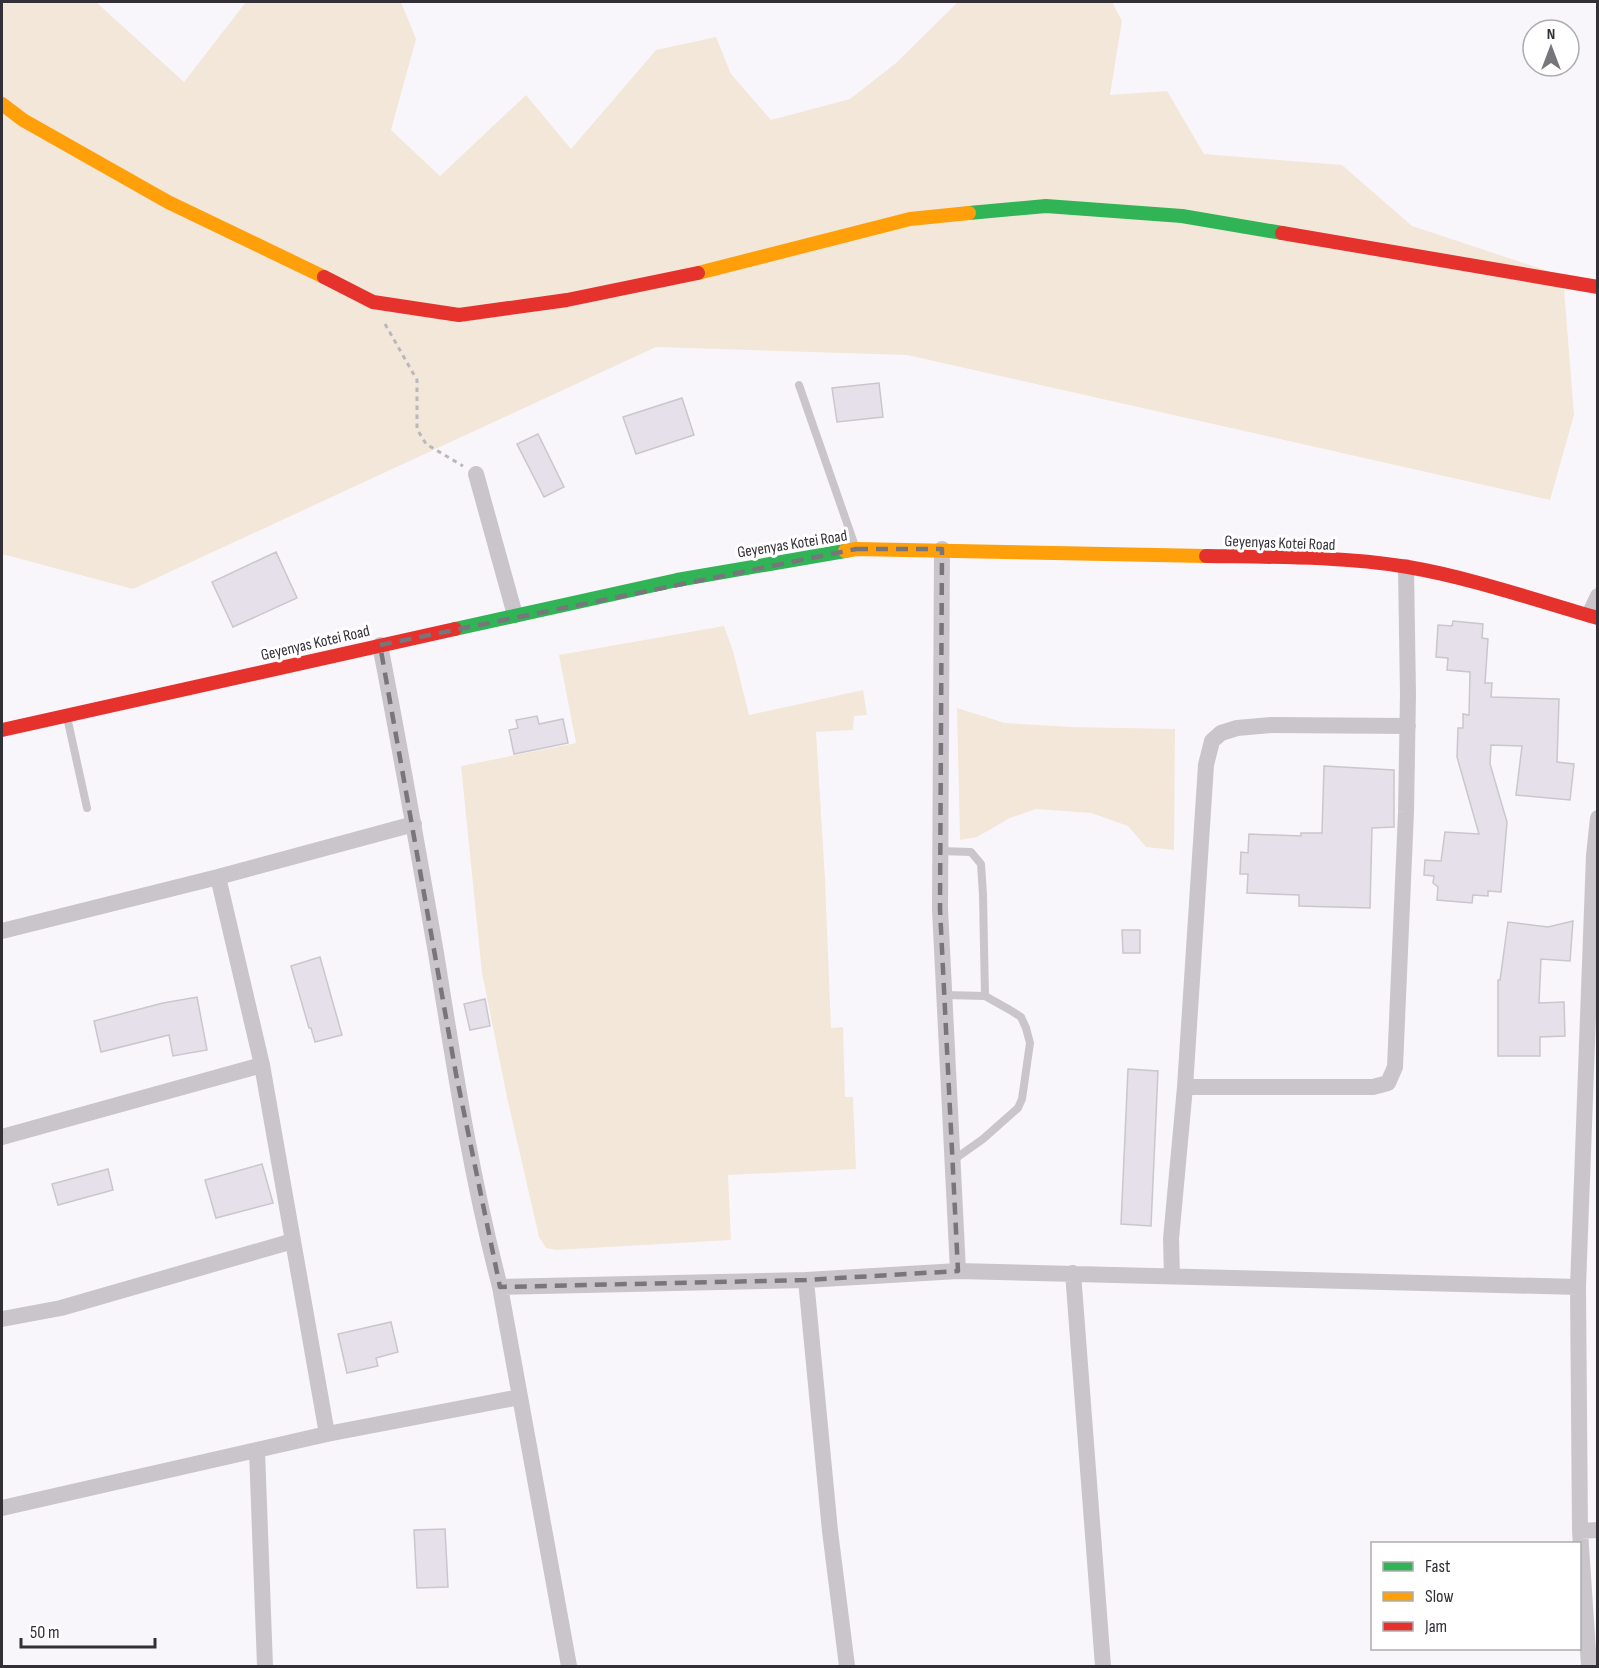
<svg xmlns="http://www.w3.org/2000/svg" width="1599" height="1668" font-family="'Sofia Sans Condensed',sans-serif">
  <style>
    .green { fill: #f3e7d9 }
    .building { fill: #e6e0eb; stroke: #c9c6cc; stroke-width: 1.5 }
    .lines { fill: none; stroke-linecap: round; stroke-linejoin: round }
    .path { stroke: #bbb8bd; stroke-width: 3; stroke-dasharray: 4.5 4.5; stroke-linecap: butt }
    .lane { stroke: #c9c5cb; stroke-width: 8 }
    .street { stroke: #c9c5cb; stroke-width: 16 }
    .fast { stroke: #30b455; stroke-width: 14 }
    .slow { stroke: #ff9f0a; stroke-width: 14 }
    .jam { stroke: #e5322d; stroke-width: 14 }
    .marked { fill: none; stroke: #78757b; stroke-width: 4.5; stroke-dasharray: 12 8; stroke-linejoin: round }
    .labels { text-anchor: middle; stroke-width: 6; stroke-linejoin: round; paint-order: stroke }
    .street-label { font-size: 16px; fill: #332f36; stroke: #fff }
  </style>
  <rect width="100%" height="100%" fill="#f9f6fb"/>
  <path class="green" d="M2,2H96L184,82L246,2H401L416,39L391,130L440,176L526,95L571,149L656,50L716,37L731,74L771,120L850,99L896,63L958,2H1112L1122,21L1110,95L1167,91L1204,154L1342,165L1412,226L1563,276L1574,415L1550,500L907,355L656,347L133,589L2,554Z
    M724,626L733,651L749,715L863,690L867,715L854,716L853,730L816,732L825,879L831,1028L843,1027L845,1097H853L856,1169L728,1175L731,1240L556,1250L546,1248L539,1237L507,1097L482,973L461,766L576,743L559,655Z
    M957,708L1005,723L1072,727L1175,729L1174,850L1146,847L1128,826L1091,813L1036,809L1010,818L977,837L960,840Z"/>
  <path class="building" d="M879,383L883,417L837,422L832,388Z
    M682,398L694,435L636,454L623,417Z
    M538,434L564,487L544,497L517,444Z
    M276,552L297,598L233,627L212,582Z
    M1453,621L1483,624L1482,638L1488,639L1485,683H1492L1491,697L1559,699L1557,762L1574,764L1570,800L1516,795L1522,746L1491,745L1490,764L1507,822L1501,892L1488,891V896L1473,895L1472,903L1437,900L1438,887L1433,883L1434,876L1424,875L1425,860L1441,861L1445,832L1479,834L1457,757L1458,728H1463V714L1469,715L1470,672L1447,670L1448,658L1436,657L1438,625L1452,626Z
    M537,716L539,724L563,719L568,743L514,754L509,730L518,728L516,720Z
    M1324,766L1394,770V827L1372,828L1370,908L1299,906V895L1247,893L1248,874H1240L1241,852L1248,853L1249,834L1301,836V833H1322Z
    M1573,921L1570,961L1541,959L1539,1003L1564,1002L1565,1036L1540,1037V1056H1498V980H1500L1508,922L1548,927Z
    M1122,930H1140V953H1123Z
    M320,957L342,1035L315,1042L311,1028H309L291,966Z
    M197,997L207,1050L173,1056L169,1035L101,1052L94,1021L163,1003Z
    M485,999L490,1026L470,1030L464,1004Z
    M1128,1069L1158,1071L1151,1226L1121,1224Z
    M262,1164L273,1203L216,1218L205,1180Z
    M108,1169L113,1190L58,1205L52,1184Z
    M391,1322L398,1352L376,1358L378,1366L347,1373L338,1334Z
    M445,1529L448,1587L417,1588L414,1530Z"/>
  <g class="lines">
    <path class="path" d="M385,324L417,380V429L426,444L463,466"/>
    <path class="lane" d="M799,385L855,546
      M67,717L87,808
      M940,851L971,852L981,864L983,895L985,996
      M945,995L985,996L1010,1010L1021,1017L1026,1028L1030,1043L1022,1099L1018,1108L983,1139L952,1161"/>
    <path class="street" d="M476,474L515,615
      M942,549L940,909L958,1271
      M1589,615L1598,596
      M380,645C400,747 418,850 436,953C454,1065 471,1177 500,1287L569,1666
      M218,877L262,1065L327,1434
      M2,931L218,877L414,824
      M1185,1087H1373L1388,1083L1395,1067L1406,812L1408,695L1406,567
      M2,1137L262,1065
      M1073,1273L1103,1666
      M1172,1276L1171,1239L1185,1087L1206,765L1212,741L1221,733L1237,728L1271,725L1408,726
      M806,1280L830,1531L847,1666
      M500,1287L806,1280L958,1271L1578,1287
      M2,1319L61,1308L293,1241
      M257,1451L265,1666
      M2,1508L327,1434L520,1397
      M1580,1531L1598,1530
      M1589,1666L1580,1531L1578,1287L1594,855L1598,818"/>
    <path class="fast" d="M969,213L1046,206L1182,216L1282,233
      M455,629L677,580L845,551"/>
    <path class="slow" d="M2,104L23,120L168,202L324,277
      M698,273L910,219L969,213
      M845,551L856,549L1206,556"/>
    <path class="jam" d="M1282,233L1598,287
      M324,277L373,302L459,315L567,300L698,273
      M1206,556C1273,557 1341,556 1408,567C1472,578 1535,600 1598,618
      M2,730L455,629"/>
  </g>
  <path class="marked" d="M856,549H942L940,909L958,1271L806,1280L500,1287L456,1074L380,645Z"/>
  <g class="labels">
    <g class="street-label">
      <text transform="translate(1280 542) rotate(2)" y="6">Geyenyas Kotei Road</text>
      <text transform="translate(792 543) rotate(-9)" y="6">Geyenyas Kotei Road</text>
      <text transform="translate(315 642) rotate(-13)" y="6">Geyenyas Kotei Road</text>
    </g>
  </g>
  <rect width="1599" height="1668" fill="none" stroke="#332f36" stroke-width="6"/>
  <rect x="1371" y="1542" width="210" height="108" fill="#ffffff" stroke="#adacaf" stroke-width="1.5"/>
  <rect x="1383" y="1562" width="30" height="9" fill="#30b455" stroke="#adacaf" stroke-width="1.5"/>
  <text x="1425" y="1572" font-size="18" fill="#332f36">Fast</text>
  <rect x="1383" y="1592" width="30" height="9" fill="#ff9f0a" stroke="#adacaf" stroke-width="1.5"/>
  <text x="1425" y="1602" font-size="18" fill="#332f36">Slow</text>
  <rect x="1383" y="1622" width="30" height="9" fill="#e5322d" stroke="#adacaf" stroke-width="1.5"/>
  <text x="1425" y="1632" font-size="18" fill="#332f36">Jam</text>
  <g transform="translate(1551 48)"><circle r="28" fill="#ffffff" stroke="#adacaf" stroke-width="1.5"/>
  <path d="M0-4.5L10 22L0 15L-10 22Z" fill="#78757b"/>
  <text y="-9" font-size="16" font-weight="bold" text-anchor="middle" fill="#332f36">N</text>
  </g>
  <path d="M21 1638v9h134v-9" fill="none" stroke="#332f36" stroke-width="3"/>
  <text x="30" y="1638" font-size="18" fill="#332f36" stroke="#ffffff" stroke-width="4.5" paint-order="stroke">50 m</text>
</svg>
